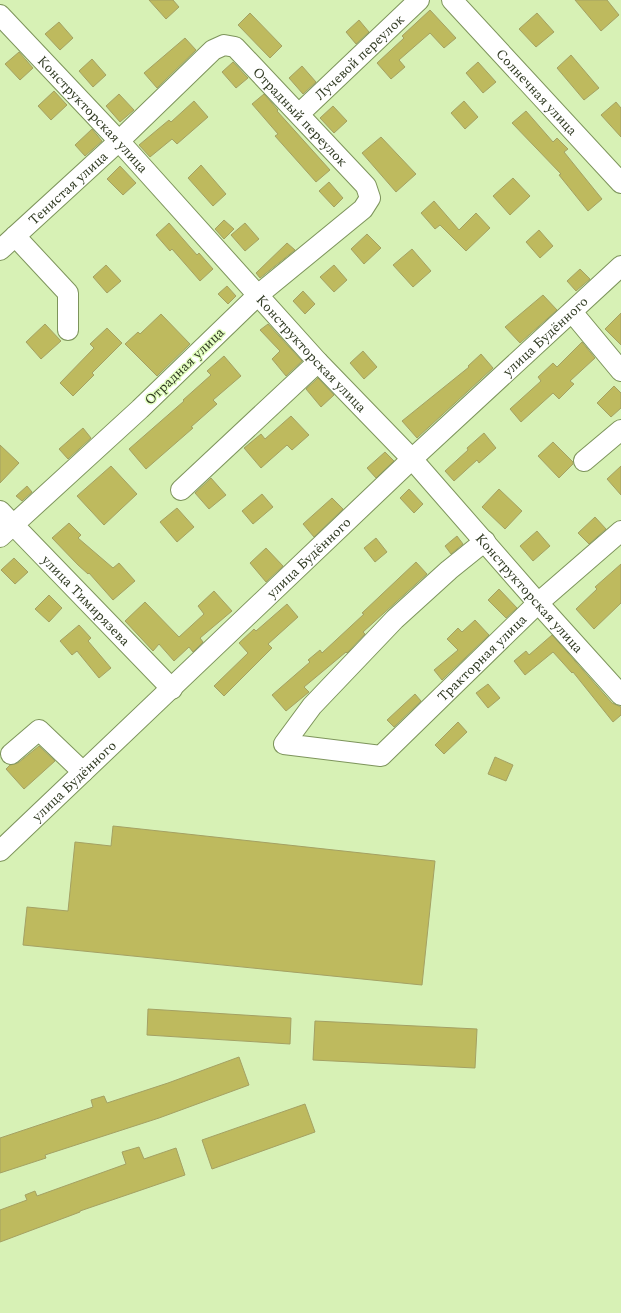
<svg xmlns="http://www.w3.org/2000/svg" width="621" height="1313" font-family="Spectral,serif">
  <style>
    .building { fill: #beba5e; stroke: #a4a163 }
    .lines { fill: none; stroke-linecap: round; stroke-linejoin: round }
    .minor-casing { stroke: #7d945b; stroke-width: 22 }
    .minor { stroke: #fff; stroke-width: 20 }
    .labels { text-anchor: middle; stroke-width: 3; stroke-linejoin: round; paint-order: stroke }
    .street-label { font-size: 14px; fill: #303a22; stroke: #e4ffc1 }
  </style>
  <rect width="100%" height="100%" fill="#d7f1b5"/>
  <path class="building" d="M149,0H173L179,7L166,19Z
    M575,0H607L619,15L601,31Z
    M430,10L456,38L444,48L430,33L399,60L405,67L391,79L377,63L404,38L402,36Z
    M250,13L282,46L270,58L238,25Z
    M537,13L554,32L536,47L519,29Z
    M359,20L369,32L356,44L346,32Z
    M59,22L73,38L60,50L45,34Z
    M185,38L196,50L157,88L144,73Z
    M19,52L33,68L20,80L5,64Z
    M571,55L599,88L584,100L557,68Z
    M92,59L106,75L93,87L79,71Z
    M233,62L248,78L236,88L222,72Z
    M478,62L496,82L483,93L466,73Z
    M302,66L316,82L303,94L289,78Z
    M54,91L67,105L51,120L38,106Z
    M119,94L134,110L120,122L106,106Z
    M264,94L278,110L277,111L330,170L316,182L275,136L278,134L252,104Z
    M194,101L208,117L177,144L172,139L150,157L139,145L169,120L171,122Z
    M464,101L478,117L465,129L451,113Z
    M616,102L621,108V137L601,115Z
    M333,106L347,121L334,133L320,118Z
    M526,111L553,142L557,138L568,149L564,152L602,199L588,211L559,175L561,174L512,123Z
    M92,129L102,141L85,156L75,145Z
    M381,137L416,174L396,192L362,153Z
    M201,165L226,194L213,206L188,178Z
    M120,166L136,183L123,195L107,179Z
    M513,178L530,196L510,215L493,196Z
    M329,182L343,198L334,207L319,191Z
    M434,201L459,230L476,213L490,228L466,251L440,225L435,229L421,213Z
    M224,220L234,229L224,239L215,229Z
    M169,223L197,255L199,253L213,269L200,281L172,249L170,251L156,235Z
    M245,223L259,239L245,251L231,235Z
    M539,230L553,246L540,258L526,242Z
    M367,234L381,248L364,264L351,249Z
    M287,243L295,250L260,278L256,273Z
    M412,249L431,271L413,287L393,265Z
    M106,265L121,281L107,293L93,277Z
    M334,265L347,280L334,292L320,277Z
    M580,269L590,279L576,291L567,281Z
    M227,286L236,296L228,304L218,294Z
    M303,291L315,304L305,314L293,301Z
    M543,295L557,310L520,343L505,327Z
    M621,313V345L605,329Z
    M161,314L190,344L157,376L125,344L138,332L140,334Z
    M45,324L61,341L41,359L26,342Z
    M268,324L302,361L286,376L272,359L280,351L260,330Z
    M107,328L122,343L92,373L94,375L73,396L60,383L94,348L90,344Z
    M582,342L595,358L570,381L574,384L559,399L553,393L521,422L510,409L541,381L538,377L553,363L557,367Z
    M363,351L377,367L364,379L350,363Z
    M481,354L493,368L417,438L402,421L469,367L468,366Z
    M224,356L241,376L213,400L217,404L191,427L193,428L146,469L129,449L184,401L183,400L211,375L207,371Z
    M318,378L334,395L321,407L306,389Z
    M614,386L621,393V408L611,417L597,403Z
    M291,416L309,435L292,450L287,445L261,468L244,448L261,434L265,439Z
    M83,428L91,438L68,459L59,449Z
    M484,433L496,448L479,463L477,460L454,481L445,471L468,450L467,448Z
    M553,442L573,462V464L559,478L538,456Z
    M0,445L19,463L0,483Z
    M385,452L394,461L376,478L367,468Z
    M111,466L137,494L104,525L77,496Z
    M621,466V495L607,479Z
    M211,478L226,495L209,509L195,493Z
    M27,486L32,492L22,501L16,496Z
    M409,489L423,504L414,513L400,498Z
    M499,489L522,511L505,529L482,507Z
    M262,494L273,507L253,524L242,511Z
    M332,498L343,509L314,537L303,524Z
    M177,508L194,527L177,542L160,522Z
    M595,517L606,529L589,544L578,533Z
    M69,523L81,535L78,538L113,568L119,563L135,581L113,600L89,573L88,574L78,565L52,538Z
    M537,531L550,546L533,561L520,546Z
    M457,536L463,544L451,554L445,546Z
    M376,538L387,552L375,562L364,548Z
    M266,548L283,566L266,582L250,563Z
    M14,558L28,572L15,584L1,570Z
    M416,562L427,574L363,632L365,634L347,653L346,652L304,687L309,692L286,711L272,695L310,662L308,660L320,650L322,653L364,614L362,613Z
    M621,564V603L594,629L576,609L597,589L595,587Z
    M499,589L517,608L506,618L488,600Z
    M214,591L232,611L200,638L203,642L193,652L189,647L174,661L159,644L153,651L125,621L145,602L179,637L204,614L198,606Z
    M49,595L62,608L49,622L35,609Z
    M287,604L298,617L268,644L272,648L224,696L214,686L248,653L239,643L254,629L256,631Z
    M475,620L489,635L442,680L434,670L458,650L447,639L458,628L462,632Z
    M79,625L91,638L88,641L111,668L99,678L77,651L72,655L60,641Z
    M552,635L612,703L621,707V715L613,722L573,672L572,673L553,652L525,675L514,661L526,651L529,655Z
    M488,684L500,698L488,708L476,693Z
    M415,694L421,701L394,727L387,720Z
    M458,722L467,732L444,754L435,745Z
    M39,746L55,761L24,789L6,769L10,765L18,763Z
    M495,757L513,765L506,781L488,774Z
    M113,826L435,861L422,985L23,945L27,907L68,911L75,842L111,846Z
    M148,1009L291,1018L290,1044L147,1035Z
    M315,1021L477,1029L475,1068L313,1060Z
    M239,1057L249,1085L159,1118L45,1155L46,1158L0,1173V1138L93,1107L91,1100L104,1096L107,1103L168,1083Z
    M305,1104L315,1132L212,1169L202,1140Z
    M139,1147L144,1159L176,1148L185,1175L80,1211V1212L0,1242V1210L27,1200L25,1195L35,1191L37,1196L126,1164L122,1152Z"/>
  <g class="lines">
    <defs>
      <g id="minor">
        <path id="s1" d="M452,0L621,183"/>
        <path id="s2" d="M0,15L119,141L318,362L412,459L538,603L621,695"/>
        <path id="s3" d="M299,114L419,0"/>
        <path d="M15,236L68,293V330"/>
        <path id="s4" d="M0,250L119,141L213,50L224,45L235,47L366,186L370,198L363,209L258,295L140,409L0,537"/>
        <path d="M572,312L621,371"/>
        <path d="M584,461L621,430"/>
        <path d="M181,490L318,362"/>
        <path id="s5" d="M0,511L172,689"/>
        <path id="s6" d="M485,541L449,570L395,619L312,706L284,744L381,756L538,603L621,531"/>
        <path d="M11,754L39,730L83,772"/>
        <path id="s7" d="M0,851L412,459L621,266"/>
      </g>
    </defs>
    <use href="#minor" class="minor-casing"/>
    <use href="#minor" class="minor"/>
  </g>
  <g class="labels">
    <g class="street-label">
      <text dy="5" stroke="none"><textPath href="#s3" startOffset="83">Лучевой переулок</textPath></text>
      <text dy="5" stroke="none"><textPath href="#s1" startOffset="125">Солнечная улица</textPath></text>
      <text dy="5" stroke="none"><textPath href="#s2" startOffset="136">Конструкторская улица</textPath></text>
      <text dy="5" stroke="none"><textPath href="#s4" startOffset="411">Отрадный переулок</textPath></text>
      <text dy="5" stroke="none"><textPath href="#s4" startOffset="92">Тенистая улица</textPath></text>
      <text dy="5" stroke="none"><textPath href="#s7" startOffset="750">улица Будённого</textPath></text>
      <text dy="5" stroke="none"><textPath href="#s2" startOffset="460">Конструкторская улица</textPath></text>
      <text transform="translate(184 366) rotate(-44)" y="5">Отрадная улица</text>
      <text dy="5" stroke="none"><textPath href="#s7" startOffset="426">улица Будённого</textPath></text>
      <text dy="5" stroke="none"><textPath href="#s2" startOffset="784">Конструкторская улица</textPath></text>
      <text dy="5" stroke="none"><textPath href="#s5" startOffset="124">улица Тимирязева</textPath></text>
      <text dy="5" stroke="none"><textPath href="#s6" startOffset="525">Тракторная улица</textPath></text>
      <text dy="5" stroke="none"><textPath href="#s7" startOffset="102">улица Будённого</textPath></text>
    </g>
  </g>
</svg>
